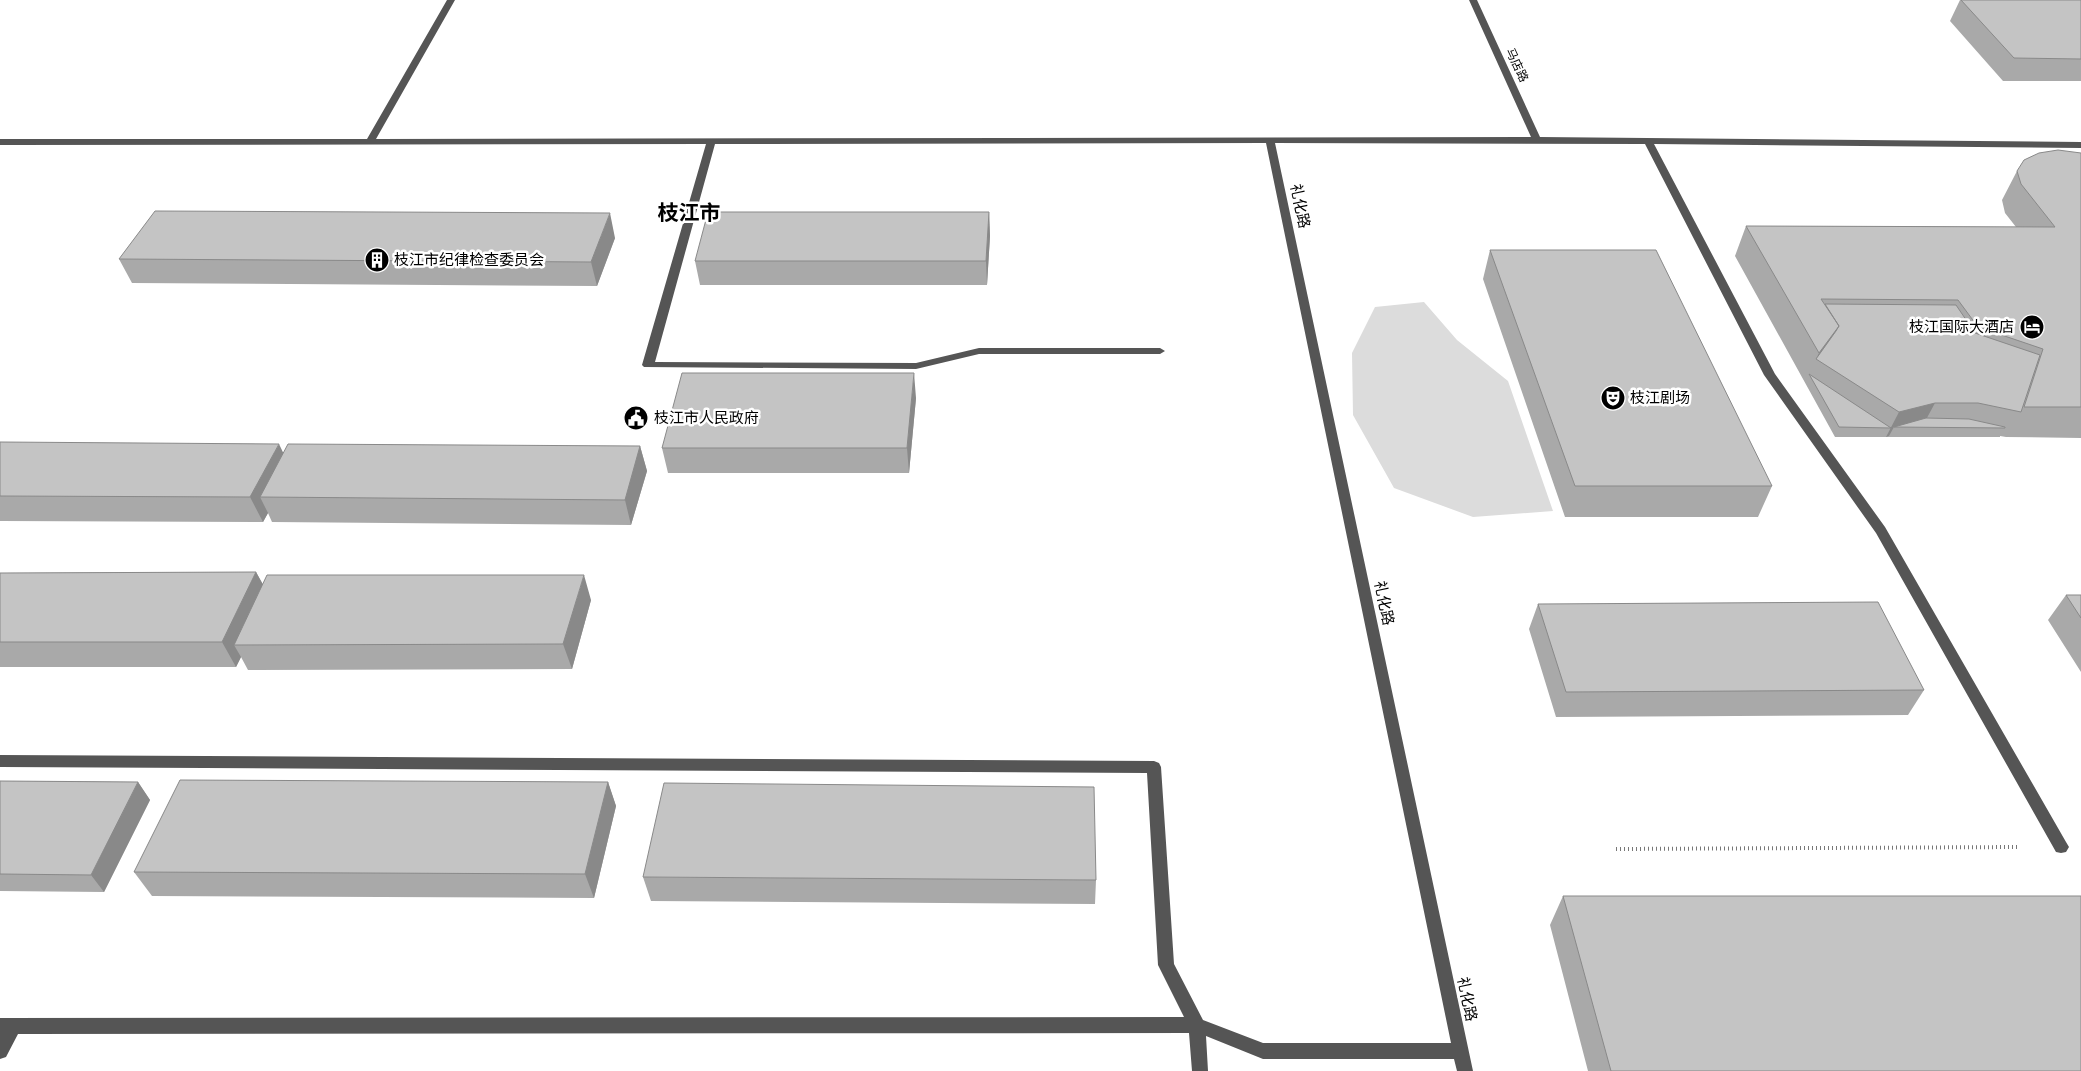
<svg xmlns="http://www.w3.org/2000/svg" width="2081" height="1071" font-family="'Source Sans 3','Noto Sans SC',sans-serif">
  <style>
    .green { fill: #dcdcdc }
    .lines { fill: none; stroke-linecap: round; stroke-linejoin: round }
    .path { stroke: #777; stroke-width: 4; stroke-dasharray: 1 3; stroke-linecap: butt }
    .minor { fill: #555; fill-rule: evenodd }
    .wall { fill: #a9a9a9 }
    .shaded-wall { fill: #898989 }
    .building { fill: #c4c4c4; stroke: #898989 }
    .labels { text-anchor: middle; stroke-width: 5; stroke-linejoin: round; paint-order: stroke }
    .far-street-label { font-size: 12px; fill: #000; stroke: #fff }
    .street-label { font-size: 15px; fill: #000; stroke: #fff }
    .poi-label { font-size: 15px; fill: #000; stroke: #fff; text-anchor: start }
    .far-town-label { font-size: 21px; font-weight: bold; fill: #000; stroke: #fff }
  </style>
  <rect width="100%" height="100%" fill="#fff"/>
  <path class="green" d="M1424,302L1457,340L1508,381L1553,511L1473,517L1394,488L1353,415L1352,353L1375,307Z"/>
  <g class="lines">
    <path class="path" d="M1616,849L2020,847"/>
    <path class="minor" d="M447,0H455L376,139L1531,137L1469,0H1477L1540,137L2081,142V148L1654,144L1775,374L1885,527L2066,842L2069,847L2066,852L2061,853L2056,852L1876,533L1764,375L1645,144L1275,143L1473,1071H1457L1454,1059H1263L1206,1036L1208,1071H1192L1189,1033L18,1034L6,1057L0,1059V1018L1184,1017L1158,965L1147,773L0,767V755L1154,761L1159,763L1161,767L1174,964L1203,1020L1263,1043H1451L1266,143L715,144L655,362L916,363L979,348H1160L1165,351L1160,354H979L916,369L644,367L642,365L706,144L0,145V139H367Z"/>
  </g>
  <path class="wall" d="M1960,0H2081V81H2003L1950,21Z
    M2081,153V438L2006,437L2000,436V437H1835L1735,256L1746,226L2016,227L2005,213L2002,200L2017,171Z
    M989,212L990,236L987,285H700L695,261Z
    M615,238L597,286L132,283L119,259Z
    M1490,250L1772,486L1758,517H1565L1483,279Z
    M916,398L909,473H668L662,448Z
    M0,442L283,453L640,446L647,471L631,525L272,522L268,513L263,522L0,521Z
    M256,572L263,585L591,600L572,669L248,670L241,657L236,667H0V573Z
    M2066,595H2081V672L2048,620Z
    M1538,604L1924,690L1908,715L1556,717L1529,629Z
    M0,781L138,782L150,800L104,892L0,891Z
    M608,782L616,806L594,898L152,896L134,872Z
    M643,877L1096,880L1095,904L651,901Z
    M1563,896L2081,1071H1588L1550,925Z"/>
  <path class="shaded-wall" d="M989,212L990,236L987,285L986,261Z
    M610,213L615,238L597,286L591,262Z
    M1839,326L1821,362L1816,359L1819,353Z
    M914,373L916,398L909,473L907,448Z
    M1935,403L1922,427H1894L1889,436L1886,437L1899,412Z
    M279,444L291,469L260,497L268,513L263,522L250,497Z
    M640,446L647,471L631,525L625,500Z
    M256,572L270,597L234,645L241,657L236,667L222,642Z
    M584,575L591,600L572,669L563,644Z
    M138,782L150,800L104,892L91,875Z
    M608,782L616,806L594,898L585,874Z"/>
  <path class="building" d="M1961,0H2081V59L2014,58Z
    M2058,150L2081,153V407H2024L2043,349L1978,327L1958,300L1821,299L1839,326L1819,353L1746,226L2055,227L2021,184L2017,171L2024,160L2039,153Z
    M155,211L610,213L591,262L119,259Z
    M708,212H989L986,261H695Z
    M1490,250H1656L1772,486H1575Z
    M1825,304L1956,305L1975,333L2040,355L2021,412L1978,403H1935L1899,412L1816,359L1836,331L1839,326Z
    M682,373H914L907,448H662Z
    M1809,374L1891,428L1839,427Z
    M1926,418L1969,419L2005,427V428L1894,427Z
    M0,442L279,444L250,497L0,496Z
    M288,444L640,446L625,500L260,497Z
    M256,572L222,642H0V573Z
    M267,575H584L563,644L234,645Z
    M2066,595H2081V618Z
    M1878,602L1924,690L1566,692L1538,604Z
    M180,780L608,782L585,874L134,872Z
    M0,781L138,782L91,875L0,874Z
    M664,783L1094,787L1096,880L643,877Z
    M1563,896H2081V1071H1611Z"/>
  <defs>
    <symbol id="building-disc" viewBox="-11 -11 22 22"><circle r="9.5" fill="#000" stroke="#fff"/><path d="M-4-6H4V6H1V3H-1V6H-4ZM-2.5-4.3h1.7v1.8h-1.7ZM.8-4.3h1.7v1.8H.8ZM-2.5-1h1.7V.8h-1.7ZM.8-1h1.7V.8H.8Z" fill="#fff"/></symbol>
    <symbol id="hotel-disc" viewBox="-11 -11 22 22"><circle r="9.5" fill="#000" stroke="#fff"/><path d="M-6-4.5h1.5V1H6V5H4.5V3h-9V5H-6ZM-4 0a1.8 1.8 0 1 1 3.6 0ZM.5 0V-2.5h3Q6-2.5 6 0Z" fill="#fff"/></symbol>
    <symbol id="theatre-disc" viewBox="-11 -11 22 22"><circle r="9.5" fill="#000" stroke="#fff"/><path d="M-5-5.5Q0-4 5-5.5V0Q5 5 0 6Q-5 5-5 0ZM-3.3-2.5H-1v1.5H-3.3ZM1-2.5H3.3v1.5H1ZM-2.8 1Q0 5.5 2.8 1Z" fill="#fff"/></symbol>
    <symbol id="civic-disc" viewBox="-11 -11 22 22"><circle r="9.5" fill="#000" stroke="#fff"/><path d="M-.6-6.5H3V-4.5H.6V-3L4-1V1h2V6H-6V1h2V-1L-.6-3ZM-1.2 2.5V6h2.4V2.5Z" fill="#fff"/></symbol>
  </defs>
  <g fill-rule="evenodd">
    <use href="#building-disc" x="363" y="246" width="28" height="28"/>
    <use href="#hotel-disc" x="2018" y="313" width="28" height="28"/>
    <use href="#theatre-disc" x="1599" y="384" width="28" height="28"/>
    <use href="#civic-disc" x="622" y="404" width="28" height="28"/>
  </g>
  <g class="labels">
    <g class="far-street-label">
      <text transform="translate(1517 65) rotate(65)" y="4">马店路</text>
    </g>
    <g class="street-label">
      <text transform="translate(1300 206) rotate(78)" y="5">礼化路</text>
      <text transform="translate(1384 603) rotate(78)" y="5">礼化路</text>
      <text transform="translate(1467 999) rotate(78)" y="5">礼化路</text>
    </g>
    <g class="poi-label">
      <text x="394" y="265">枝江市纪律检查委员会</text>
      <text x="2014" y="332" text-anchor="end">枝江国际大酒店</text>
      <text x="1630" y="403">枝江剧场</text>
      <text x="654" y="423">枝江市人民政府</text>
    </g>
    <g class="far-town-label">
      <text x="689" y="220">枝江市</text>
    </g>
  </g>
</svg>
